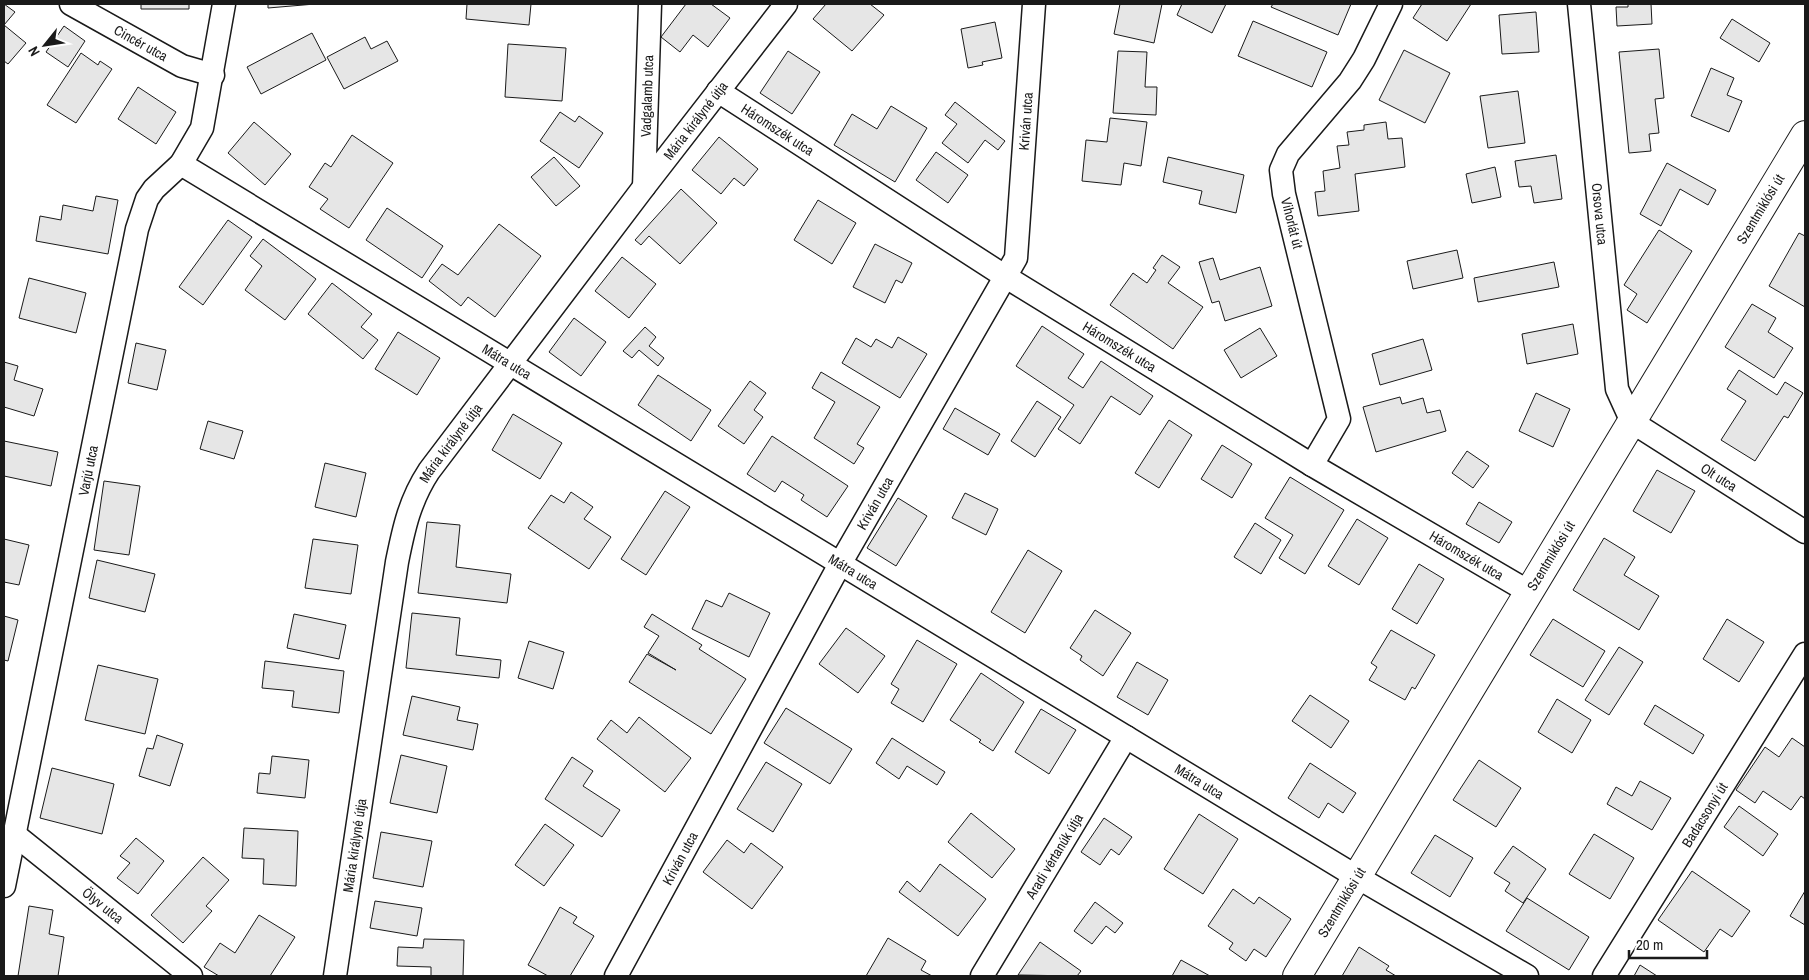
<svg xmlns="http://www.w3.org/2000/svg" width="1809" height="980" font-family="'Archivo Narrow',sans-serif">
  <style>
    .building { fill: #e6e6e6; stroke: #1a1a1a }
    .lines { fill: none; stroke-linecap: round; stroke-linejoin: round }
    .minor-casing { stroke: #1a1a1a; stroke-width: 25 }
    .tertiary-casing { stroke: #1a1a1a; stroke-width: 30 }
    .minor { stroke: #fff; stroke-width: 22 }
    .tertiary { stroke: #fff; stroke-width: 28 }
    .labels { text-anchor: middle; stroke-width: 4; stroke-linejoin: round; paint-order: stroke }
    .street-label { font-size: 14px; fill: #1a1a1a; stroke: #fff }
  </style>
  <rect width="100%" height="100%" fill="#fff"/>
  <path class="building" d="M4,4L15,12L4,25L26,43L8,64L4,61Z
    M141,4H189V9H141Z
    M268,4H315L268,8Z
    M467,4H531L529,25L466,19Z
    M686,4H711L730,18L708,47L693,35L680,52L661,37Z
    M826,4H870L884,15L852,51L813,19Z
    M1120,4H1162L1154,43L1114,34Z
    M1182,4H1226L1212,33L1177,15Z
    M1273,4H1351L1338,35L1271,7Z
    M1422,4H1471L1447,41L1413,18Z
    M1628,4H1651L1652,24L1617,26L1616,7H1628Z
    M1536,12L1539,52L1502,54L1499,15Z
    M1732,19L1770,43L1759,62L1720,38Z
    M1253,21L1327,52L1312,87L1238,56Z
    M995,22L1002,58L982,62L983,65L968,68L961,29Z
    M64,26L85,41L68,67L46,52Z
    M312,33L326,60L261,94L247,67Z
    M365,37L371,49L387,41L398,61L344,89L327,57Z
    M508,44L566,48L562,101L505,97Z
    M1659,49L1664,98L1655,99L1659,133L1649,134L1651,151L1629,153L1619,52Z
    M1404,50L1450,73L1425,123L1379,100Z
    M788,51L820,72L792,114L760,93Z
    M1118,51L1147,52L1145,87H1157L1156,115L1113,113Z
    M81,53L98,65L100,61L112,69L76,123L47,105Z
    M1711,68L1734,78L1727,95L1742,101L1729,132L1691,116Z
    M138,87L176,112L156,144L118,119Z
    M1518,91L1525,143L1488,148L1480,96Z
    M955,102L1005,141L998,150L985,140L968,163L942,143L957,124L945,115Z
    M891,106L927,128L895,182L834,145L852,114L877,129Z
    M560,112L575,122L579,116L603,133L579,168L540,141Z
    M1110,118L1147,122L1141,166L1124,163L1121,185L1082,181L1086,140L1107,142Z
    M254,122L291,154L265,185L228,153Z
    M1386,122L1388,139L1402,138L1405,167L1355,174L1359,211L1318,216L1315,192L1325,191L1323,171L1340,168L1337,146L1349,145L1347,132L1364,130V125Z
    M352,135L393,163L349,228L320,209L328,199L309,187L325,163L331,167Z
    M719,137L758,169L744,186L734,178L721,194L692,170Z
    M936,152L968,175L948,203L916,180Z
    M1556,155L1562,199L1534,203L1531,186L1519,187L1515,161Z
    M554,157L580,186L556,206L531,177Z
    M1168,157L1244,175L1236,213L1199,204L1202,191L1163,182Z
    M1667,163L1716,190L1708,205L1680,189L1661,226L1640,214Z
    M1495,167L1501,197L1472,203L1466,174Z
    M681,189L717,223L680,264L649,236L641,245L635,240Z
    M96,196L118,200L108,254L36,241L40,216L61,220L63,205L93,211Z
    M818,200L856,223L832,264L794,240Z
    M387,208L443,246L422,278L366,240Z
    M228,220L252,237L203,305L179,287Z
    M499,224L541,256L495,317L468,297L461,306L429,281L442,264L458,275Z
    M1659,230L1692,251L1647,323L1627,310L1637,294L1624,285Z
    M1799,233L1805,236V307L1769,286Z
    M263,239L316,279L285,320L245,290L262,266L250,256Z
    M875,244L912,263L902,283L896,280L885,303L853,287Z
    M1457,250L1463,278L1413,289L1407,261Z
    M1162,255L1180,267L1168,283L1203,307L1173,349L1110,305L1133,273L1147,283L1156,270L1153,268Z
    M622,257L656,284L629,318L595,291Z
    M1213,258L1220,280L1260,267L1272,306L1225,321L1219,301L1212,303L1199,262Z
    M1554,262L1559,287L1478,302L1474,278Z
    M29,278L86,293L76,333L19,318Z
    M332,283L372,314L361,327L378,340L363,359L308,314Z
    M1752,304L1776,318L1768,332L1793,348L1774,378L1725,347Z
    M574,318L606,342L581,376L549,352Z
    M1573,324L1578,354L1527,364L1522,334Z
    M1042,326L1084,354L1068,378L1083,388L1101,361L1153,396L1140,415L1111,396L1080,444L1058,429L1074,405L1016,366Z
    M645,327L656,337L649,346L664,358L658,366L639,350L632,358L623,351Z
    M1260,328L1277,356L1241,378L1224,350Z
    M398,332L440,358L417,395L375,369Z
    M898,337L927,354L900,398L842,363L856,338L871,347L876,339L892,348Z
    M1423,339L1432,370L1380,385L1372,354Z
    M136,343L166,350L157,390L128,383Z
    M4,362L18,366L14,380L43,389L34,416L4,407Z
    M1739,370L1777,395L1785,382L1803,393L1788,418L1784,416L1755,461L1721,440L1746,401L1727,389Z
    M821,372L880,407L857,444L864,448L854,464L814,438L835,402L812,388Z
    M658,375L711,410L691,441L638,405Z
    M750,381L766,393L754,410L763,417L744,444L718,426Z
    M1536,393L1570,409L1553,447L1519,431Z
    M1400,397L1402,404L1423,398L1427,413L1440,410L1446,431L1376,452L1363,407Z
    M1037,401L1061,417L1035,457L1011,441Z
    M955,408L1000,434L988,455L943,429Z
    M513,414L562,443L540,479L492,450Z
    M1169,420L1192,435L1159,488L1135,473Z
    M208,421L243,431L234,459L200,449Z
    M772,436L848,486L827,517L801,500L804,495L782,481L775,492L747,474Z
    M4,441L58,452L51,486L4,476Z
    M1222,445L1252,464L1232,498L1201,479Z
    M1467,451L1489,466L1473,488L1452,473Z
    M325,463L366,473L356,517L315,507Z
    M1657,470L1695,491L1671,533L1633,511Z
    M1290,477L1344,510L1305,574L1279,558L1293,535L1265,518Z
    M104,481L140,486L129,555L94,550Z
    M665,491L690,507L646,575L621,559Z
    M571,492L593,507L584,519L611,537L589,569L528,528L551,495L564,503Z
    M965,493L998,509L986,535L952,518Z
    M898,498L927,516L896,566L867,548Z
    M1479,502L1512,522L1499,543L1466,524Z
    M1357,519L1388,538L1359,585L1328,566Z
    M427,522L460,525L456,567L511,574L507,603L418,593Z
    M1255,523L1281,540L1261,574L1234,557Z
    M1604,538L1635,557L1624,575L1659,596L1639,630L1573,590Z
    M4,539L29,545L19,585L4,582Z
    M313,539L358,545L351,594L305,588Z
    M1028,550L1062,571L1025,633L991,612Z
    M97,560L155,574L145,612L89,598Z
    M1419,564L1444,579L1417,624L1392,609Z
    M729,593L770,613L749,657L692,629L706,600L722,607Z
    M1095,610L1131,633L1103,676L1080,660L1082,656L1070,648Z
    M412,613L460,618L456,655L501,660L499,678L406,668Z
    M294,614L346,625L339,659L287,648Z
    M652,614L702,645L699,649L746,679L711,734L629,682L647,654L676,670L648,653L659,636L644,627Z
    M4,616L18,620L8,661L4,660Z
    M1553,619L1605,651L1583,687L1530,655Z
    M1727,619L1764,642L1739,682L1703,659Z
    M846,628L885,656L858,693L819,664Z
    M1391,630L1435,655L1415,689L1412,687L1405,700L1369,680L1377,667L1371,663Z
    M917,640L957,664L923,722L891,703L899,689L891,684Z
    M529,641L564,652L553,689L518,678Z
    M1619,647L1643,662L1609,715L1585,700Z
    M265,661L344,671L339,713L292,707L294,691L262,688Z
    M1137,662L1168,680L1148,715L1117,697Z
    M98,665L158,679L145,734L85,720Z
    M981,673L1024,702L993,751L979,742L981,740L950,720Z
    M1310,695L1349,721L1331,748L1292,721Z
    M412,696L460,707L457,720L478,724L473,750L403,735Z
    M1557,699L1591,720L1572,753L1538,732Z
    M1655,705L1704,735L1693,754L1644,724Z
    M786,708L852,749L830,784L764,743Z
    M1041,709L1076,730L1049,774L1015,752Z
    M639,717L691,758L665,792L597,739L611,720L627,733Z
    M157,735L183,744L170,786L139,776L147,748L153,749Z
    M892,738L945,772L937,785L907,766L899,779L876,763Z
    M1792,738L1805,747V799L1801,796L1791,810L1763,791L1755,803L1736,790L1765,747L1779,757Z
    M401,755L447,766L437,813L390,803Z
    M272,756L309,760L305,798L257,793L259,773L270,774Z
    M572,757L593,771L583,786L620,810L602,837L545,799Z
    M1479,760L1521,788L1496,827L1453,800Z
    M766,762L802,784L773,832L737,809Z
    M1310,763L1356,793L1343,813L1328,803L1319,818L1288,798Z
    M52,768L114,784L102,834L40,818Z
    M1640,781L1671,798L1652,830L1607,804L1616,787L1632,796Z
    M1739,806L1778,834L1763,856L1724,827Z
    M971,813L1015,849L992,878L948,842Z
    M1199,814L1238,839L1203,894L1164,869Z
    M1104,818L1132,837L1119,855L1111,849L1100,865L1081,852Z
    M545,824L574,845L544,886L515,865Z
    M244,828L298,831L296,886L263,884L264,859L242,858Z
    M381,832L432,841L423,887L373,878Z
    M1594,834L1634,858L1610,899L1569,874Z
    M1435,835L1473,858L1450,897L1411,873Z
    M136,838L164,861L138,894L117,878L130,863L120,856Z
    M727,840L744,853L751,843L783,867L752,909L703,872Z
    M1513,846L1546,869L1523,903L1505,891L1510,883L1494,873Z
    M203,857L229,880L206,906L212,911L183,943L151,915Z
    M940,864L986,899L958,936L899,892L907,881L920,892Z
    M1692,871L1750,911L1732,937L1720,929L1704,952L1658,920Z
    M1233,889L1254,904L1259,897L1291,919L1266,957L1254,949L1246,961L1229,949L1233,943L1208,926Z
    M1805,891V925L1790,916Z
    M1527,898L1589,937L1569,970L1506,931Z
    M375,901L422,908L417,936L370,928Z
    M1095,902L1123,923L1115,933L1106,926L1092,944L1074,931Z
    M29,906L53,910L49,934L64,937L58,976H18Z
    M560,907L577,917L573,923L594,936L570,976H548L528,965Z
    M259,915L295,937L270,976H219L204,967L220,943L235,953Z
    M888,938L926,961L921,970L932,976H866Z
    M424,939L464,940L463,976H431V967L397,966L398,947L423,948Z
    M1040,942L1081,971L1077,976L1018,975Z
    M1359,947L1389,966L1386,970L1396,976H1342Z
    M1181,960L1210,976H1172Z
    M1640,965L1657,976H1634Z"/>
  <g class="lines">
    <defs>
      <g id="minor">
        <path id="s1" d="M71,4L182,66L213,75"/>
        <path id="s2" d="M1579,4L1617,389L1632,422L1805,532"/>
        <path id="s3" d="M718,91L1006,277L1312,465L1529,592"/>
        <path id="s4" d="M181,164L1357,877L1527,976"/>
        <path id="s5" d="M644,187L650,4"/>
        <path d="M1312,465L1339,419L1284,194L1281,170L1288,154L1350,81L1364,59L1391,4"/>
        <path id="s6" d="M14,834L191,976"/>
        <path id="s7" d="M4,886L137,229L147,199L154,189L181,164L202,128L224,4"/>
        <path id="s8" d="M335,976L397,562C404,527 410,500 429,471L644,187L786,4"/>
        <path id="s9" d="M616,976L840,564L1016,258L1034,4"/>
        <path id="s10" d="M982,976L1126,737"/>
        <path id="s11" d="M1604,976L1805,654"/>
      </g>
      <g id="tertiary">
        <path id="s12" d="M1297,976L1805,135"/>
      </g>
    </defs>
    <use href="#minor" class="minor-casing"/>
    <use href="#tertiary" class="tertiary-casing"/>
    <use href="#minor" class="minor"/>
    <use href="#tertiary" class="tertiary"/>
  </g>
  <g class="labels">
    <g class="street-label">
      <text dy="5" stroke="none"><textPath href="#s1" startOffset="80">Cincér utca</textPath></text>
      <text dy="5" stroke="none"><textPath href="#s5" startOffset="91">Vadgalamb utca</textPath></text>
      <text dy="5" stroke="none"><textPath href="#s8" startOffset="956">Mária királyné útja</textPath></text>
      <text dy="5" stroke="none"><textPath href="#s9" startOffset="959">Kriván utca</textPath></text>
      <text dy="5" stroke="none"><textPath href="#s3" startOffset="71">Háromszék utca</textPath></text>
      <text dy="5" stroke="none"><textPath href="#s12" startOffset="896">Szentmiklósi út</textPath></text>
      <text dy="5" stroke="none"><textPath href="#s2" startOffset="211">Orsova utca</textPath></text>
      <text transform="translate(1292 223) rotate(76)" y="5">Vihorlát út</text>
      <text dy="5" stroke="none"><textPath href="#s3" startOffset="476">Háromszék utca</textPath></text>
      <text dy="5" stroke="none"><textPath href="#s4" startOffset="381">Mátra utca</textPath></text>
      <text dy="5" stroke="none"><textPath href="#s8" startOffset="551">Mária királyné útja</textPath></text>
      <text dy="5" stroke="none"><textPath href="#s7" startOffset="424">Varjú utca</textPath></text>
      <text dy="5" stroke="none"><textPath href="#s2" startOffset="526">Olt utca</textPath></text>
      <text dy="5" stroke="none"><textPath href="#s9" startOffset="539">Kriván utca</textPath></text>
      <text dy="5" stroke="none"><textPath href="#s3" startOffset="881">Háromszék utca</textPath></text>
      <text dy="5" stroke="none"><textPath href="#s12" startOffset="491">Szentmiklósi út</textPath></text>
      <text dy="5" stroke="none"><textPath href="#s4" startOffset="786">Mátra utca</textPath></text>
      <text dy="5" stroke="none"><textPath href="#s4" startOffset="1191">Mátra utca</textPath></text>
      <text dy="5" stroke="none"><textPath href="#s11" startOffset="190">Badacsonyi út</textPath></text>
      <text dy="5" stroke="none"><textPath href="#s8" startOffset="132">Mária királyné útja</textPath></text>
      <text dy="5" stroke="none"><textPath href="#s10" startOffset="140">Aradi vértanúk útja</textPath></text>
      <text dy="5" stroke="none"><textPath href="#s9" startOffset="134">Kriván utca</textPath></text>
      <text dy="5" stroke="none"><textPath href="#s12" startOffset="86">Szentmiklósi út</textPath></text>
      <text dy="5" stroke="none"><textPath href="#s6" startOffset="114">Ölyv utca</textPath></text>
    </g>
  </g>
  <rect width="1809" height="980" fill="none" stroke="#1a1a1a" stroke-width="10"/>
  <g transform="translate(45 45) rotate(240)" stroke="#ffffff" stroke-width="4" paint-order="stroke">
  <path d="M0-4L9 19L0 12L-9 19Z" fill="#1a1a1a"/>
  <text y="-8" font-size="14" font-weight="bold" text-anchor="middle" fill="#1a1a1a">N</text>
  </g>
  <path d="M1629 950v8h78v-8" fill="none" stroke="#1a1a1a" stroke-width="2.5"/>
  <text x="1636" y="950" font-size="15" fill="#1a1a1a" stroke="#ffffff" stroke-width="4" paint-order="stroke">20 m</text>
</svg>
